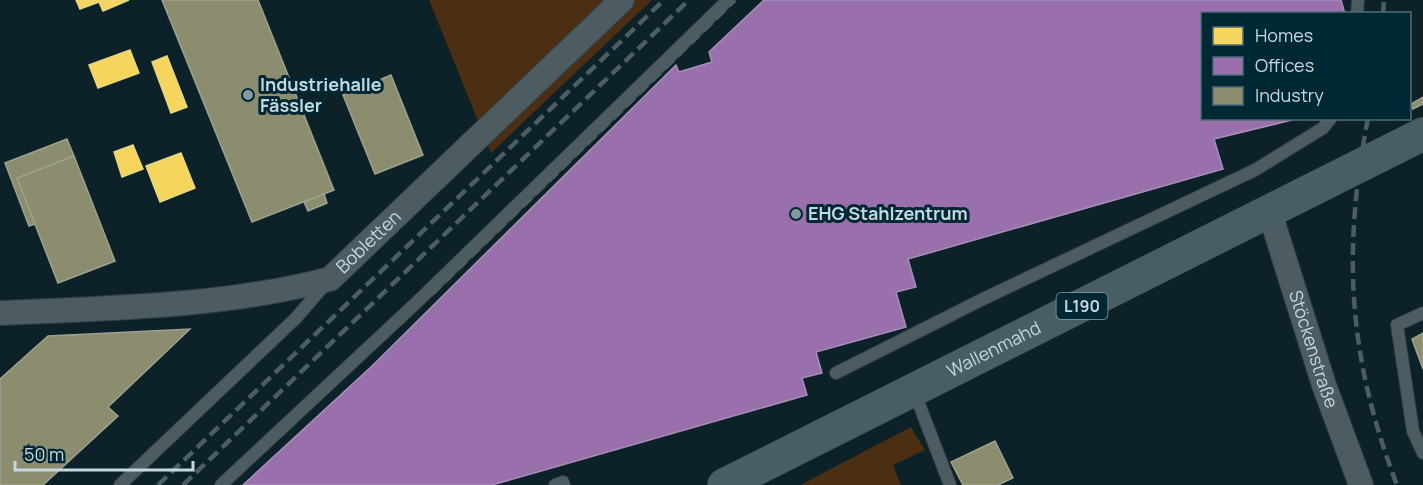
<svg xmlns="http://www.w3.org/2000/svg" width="1423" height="485" font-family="Manrope,sans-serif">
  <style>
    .green { fill: #4c2e12 }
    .homes { fill: #f6d55c; stroke: #e7d684; stroke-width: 1.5 }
    .offices { fill: #9970ab; stroke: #a68fbb; stroke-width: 1.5 }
    .industry { fill: #8c8c6e; stroke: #9da390; stroke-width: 1.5 }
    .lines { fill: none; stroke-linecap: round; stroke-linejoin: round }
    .lane-casing { stroke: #2e3d42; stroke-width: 14 }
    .street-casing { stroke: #2e3d42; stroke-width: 26 }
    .primary-casing { stroke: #2e3d42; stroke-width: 34 }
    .lane { stroke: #4c5c61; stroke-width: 12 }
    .street { stroke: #4c5c61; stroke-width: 24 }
    .primary { stroke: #485e64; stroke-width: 33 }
    .rail { stroke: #4d5e63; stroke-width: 4.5; stroke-dasharray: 12 6; stroke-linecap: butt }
    .poi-dot { fill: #8498a0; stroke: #002834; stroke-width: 2 }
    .labels { text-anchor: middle; stroke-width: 6; stroke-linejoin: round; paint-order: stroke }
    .shield { fill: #002834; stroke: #89a3ac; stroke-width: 1.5 }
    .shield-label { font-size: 16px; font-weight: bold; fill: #c4d8e0 }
    .poi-label { font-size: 18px; font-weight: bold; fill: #c4d8e0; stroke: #002834; text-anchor: start }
    .street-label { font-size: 18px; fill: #c4d8e0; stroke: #002834 }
  </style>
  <rect width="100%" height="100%" fill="#0c2228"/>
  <path class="green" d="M429,0H652L491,153Z
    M911,427L925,450L893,465L901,485H800Z"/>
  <path class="homes" d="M76,0H129L103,11L99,2L80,9Z
    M130,50L139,73L98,88L89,65Z
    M167,56L187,107L171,113L152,62Z
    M133,145L143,169L122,177L114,152Z
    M181,153L195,188L160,202L146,166Z"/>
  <path class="offices" d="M764,0H1341L1345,14H1202V118L1292,120L1214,139L1223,169L908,259L916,287L896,292L906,327L816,352L822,373L802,378L807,395L492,485H243L372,366L676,65L679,72L712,62L709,52Z"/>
  <path class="industry" d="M162,0H258L334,190L252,222Z
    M391,75L423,155L375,174L343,95Z
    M1423,97V104L1413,109L1411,104Z
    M67,139L74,156L17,178L35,224L29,226L5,163Z
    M74,156L115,261L58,283L17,178Z
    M324,194L327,203L308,211L304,202Z
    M190,329L108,407L118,416L43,485H0V379L48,336Z
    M1423,333V369L1412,339Z
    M995,441L1013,478L998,485H963L951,462Z"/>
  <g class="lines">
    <defs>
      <path id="lane" d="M1357,14L1358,0
        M1423,313L1397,325L1413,431L1423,453
        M836,373L983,299L1255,170L1323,128L1331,118
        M914,391L950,485
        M120,485L296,318L327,282
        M221,485L416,303L728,0
        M555,485L563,482L564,485"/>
      <g id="street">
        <path id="s1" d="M1269,210L1324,385L1361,485"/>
        <path id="s2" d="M0,313C111,308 222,307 330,279L622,0"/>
      </g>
      <g id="primary">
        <path id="s3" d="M724,485L1423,134"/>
      </g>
    </defs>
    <use href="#lane" class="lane-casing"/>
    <use href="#street" class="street-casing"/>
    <use href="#primary" class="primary-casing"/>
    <use href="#lane" class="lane"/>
    <use href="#street" class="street"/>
    <use href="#primary" class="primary"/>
    <path class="rail" d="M1383,14L1384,0
      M1368,118C1342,252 1348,357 1397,485
      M432,294L735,0
      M158,485L664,0
      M183,485L689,0"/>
  </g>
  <g class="poi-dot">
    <circle cx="248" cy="95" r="6"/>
    <circle cx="796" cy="214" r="6"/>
  </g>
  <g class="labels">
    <rect class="shield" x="1056.5" y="293" width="51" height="26" rx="4.5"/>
    <g class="shield-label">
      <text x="1082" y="312">L190</text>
    </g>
    <g class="poi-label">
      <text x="260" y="91">Industriehalle<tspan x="260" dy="21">Fässler</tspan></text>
      <text x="808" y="220">EHG Stahlzentrum</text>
    </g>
    <g class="street-label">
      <text dy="6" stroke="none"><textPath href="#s2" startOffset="386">Bobletten</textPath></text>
      <text dy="6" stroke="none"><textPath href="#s1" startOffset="146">Stöckenstraße</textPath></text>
      <text dy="6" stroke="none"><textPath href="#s3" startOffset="302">Wallenmahd</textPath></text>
    </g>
  </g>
  <rect x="1201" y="12" width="210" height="108" fill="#002834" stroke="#4e6e79" stroke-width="1.5"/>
  <rect x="1213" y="27" width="30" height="18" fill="#f6d55c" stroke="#4e6e79" stroke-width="1.5"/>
  <text x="1255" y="42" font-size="18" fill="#c4d8e0">Homes</text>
  <rect x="1213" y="57" width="30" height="18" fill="#9970ab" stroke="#4e6e79" stroke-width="1.5"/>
  <text x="1255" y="72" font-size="18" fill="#c4d8e0">Offices</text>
  <rect x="1213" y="87" width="30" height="18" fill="#8c8c6e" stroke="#4e6e79" stroke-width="1.5"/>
  <text x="1255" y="102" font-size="18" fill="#c4d8e0">Industry</text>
  <path d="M15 461v9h178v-9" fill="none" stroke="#c4d8e0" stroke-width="3"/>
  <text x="24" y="461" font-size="18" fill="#c4d8e0" stroke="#002834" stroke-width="4.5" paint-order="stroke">50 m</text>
</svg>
